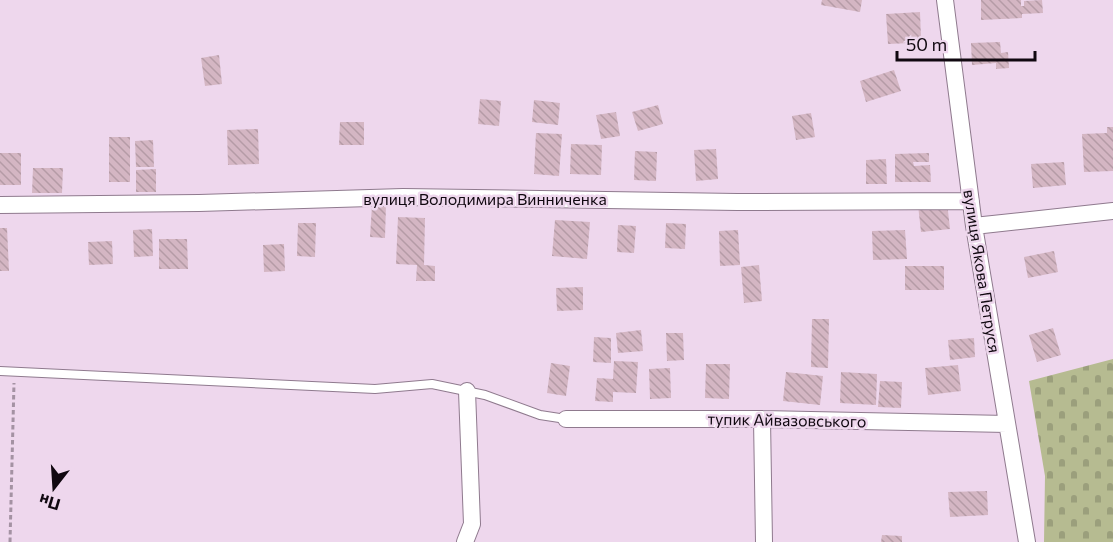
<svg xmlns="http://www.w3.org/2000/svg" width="1113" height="542" font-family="Commissioner,sans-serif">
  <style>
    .cemetery { fill: url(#cemetery-stones) }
    .building { fill: url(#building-back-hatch) }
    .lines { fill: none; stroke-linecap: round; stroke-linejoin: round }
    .lane-casing { stroke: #8f7a8e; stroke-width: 10 }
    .street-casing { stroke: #8f7a8e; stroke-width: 18 }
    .path { stroke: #a492a3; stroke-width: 3; stroke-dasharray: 4.5 3; stroke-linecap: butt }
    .lane { stroke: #fff; stroke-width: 8 }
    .street { stroke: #fff; stroke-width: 16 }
    .labels { text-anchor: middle; stroke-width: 5; stroke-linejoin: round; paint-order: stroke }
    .street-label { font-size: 16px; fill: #100810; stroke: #eed7ed }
  </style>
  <defs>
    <pattern id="cemetery-stones" width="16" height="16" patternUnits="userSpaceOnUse" patternTransform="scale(1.5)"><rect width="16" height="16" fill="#b6bb91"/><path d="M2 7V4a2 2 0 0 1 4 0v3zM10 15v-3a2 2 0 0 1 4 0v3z" fill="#9b9f7c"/></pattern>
    <pattern id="building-back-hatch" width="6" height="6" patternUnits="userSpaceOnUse" patternTransform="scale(1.5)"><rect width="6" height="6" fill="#d4b6c3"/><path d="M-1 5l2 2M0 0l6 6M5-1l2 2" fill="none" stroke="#b59ba6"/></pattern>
  </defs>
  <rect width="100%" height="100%" fill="#eed7ed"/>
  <path class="cemetery" d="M1113,359V542H1044L1045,476L1029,381Z"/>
  <path class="building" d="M822,0H862L860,12L821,5Z
    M981,0H1021V6H1024V1L1042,0L1043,13L1022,14V18L981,20Z
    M920,12L921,38H910V43L888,44L886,14Z
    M1000,42L1001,53L1008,52L1009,68L996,69V63L972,65L971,43Z
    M219,55L222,84L205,86L201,58Z
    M894,70L901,91L866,102L860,81Z
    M480,99L501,101L499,126L478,124Z
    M534,100L560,103L558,125L532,122Z
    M658,105L663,124L638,131L632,112Z
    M616,112L620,136L601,139L596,115Z
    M811,113L815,137L796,140L792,116Z
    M340,122H364V145H339Z
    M1107,127H1113V171L1084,172L1082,134L1107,133Z
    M258,129L259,164L228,165L227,130Z
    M536,133L562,134L559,176L534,174Z
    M109,137H130V182H109Z
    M153,140L154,167H136L135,141Z
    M571,144L602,145L601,175L570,174Z
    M716,149L718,179L696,181L694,150Z
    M635,151L657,152L656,181L634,180Z
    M0,153H21V185H0Z
    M929,153V162H913L914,166L930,165L931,182H895V154Z
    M886,159L887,184H866V160Z
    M1064,162L1066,185L1033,188L1031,164Z
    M33,168H63L62,193H32Z
    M156,169V192H136V170Z
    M947,202L950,229L921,232L918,205Z
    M372,205H386L385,238L370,237Z
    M398,217L425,218L424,265L435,266V281H416L417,265L396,264Z
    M555,220L590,222L587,259L552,256Z
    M298,223H316L315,257L297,256Z
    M666,223L686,224L685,249L665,248Z
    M618,225L636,226L634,253L617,252Z
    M0,228H7L9,271H0Z
    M152,229L153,256L134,257L133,230Z
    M738,230L740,265L720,266L719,231Z
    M905,230L907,259L873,260L872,231Z
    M159,239H187L188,269H159Z
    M112,241L113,264L89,265L88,242Z
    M284,244L285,271L264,272L263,245Z
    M1054,251L1058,272L1028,278L1024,257Z
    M759,265L762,301L744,303L741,267Z
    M905,266H944V290H905Z
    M583,287V310L557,311L556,288Z
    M812,319H829L828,368L811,367Z
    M1053,328L1061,355L1037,362L1029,335Z
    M641,330L643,351L618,353L616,333Z
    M666,333H683L684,360L667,361Z
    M594,337L611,338V363L593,362Z
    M974,338L975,357L950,360L948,340Z
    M614,361L638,362L636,393L613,392V402L595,401L597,378L613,379Z
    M551,363L570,366L566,396L547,393Z
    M706,364H730L729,399L705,398Z
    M958,365L961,391L928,395L925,368Z
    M670,368L671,398L650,399L649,369Z
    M786,372L823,376L820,405L783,401Z
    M841,372L877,374L876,405L840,403Z
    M880,381L902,382L901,408L878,407Z
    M987,491L988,515L950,517L948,492Z
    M882,535L902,536V542H881Z"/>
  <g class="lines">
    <defs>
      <path id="lane" d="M0,371L375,389L432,384L485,395L540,415L566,419"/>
      <path id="street" d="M945,0L974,226L1027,542
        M0,205L199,203L403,197L737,202L971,201
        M974,226L1113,211
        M566,419H762L1007,424
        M762,419L764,542
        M465,542L472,524L467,391"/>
    </defs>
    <use href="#lane" class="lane-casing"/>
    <use href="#street" class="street-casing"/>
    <path class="path" d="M10,542L14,383"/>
    <use href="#lane" class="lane"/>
    <use href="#street" class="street"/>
  </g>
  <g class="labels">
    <g class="street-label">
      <text x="485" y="205">вулиця Володимира Винниченка</text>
      <text transform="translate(982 271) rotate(81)" y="6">вулиця Якова Петруся</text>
      <text transform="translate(787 420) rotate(1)" y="6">тупик Айвазовського</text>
    </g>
  </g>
  <g transform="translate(54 488) rotate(197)" stroke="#eed7ed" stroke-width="4.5" paint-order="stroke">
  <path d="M0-4.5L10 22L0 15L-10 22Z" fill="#100810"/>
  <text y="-9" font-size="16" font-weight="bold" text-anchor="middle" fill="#100810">Пн</text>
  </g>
  <path d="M897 51v9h138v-9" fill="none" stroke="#100810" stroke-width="3"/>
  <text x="906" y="51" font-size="18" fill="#100810" stroke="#eed7ed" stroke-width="4.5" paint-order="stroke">50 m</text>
</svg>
